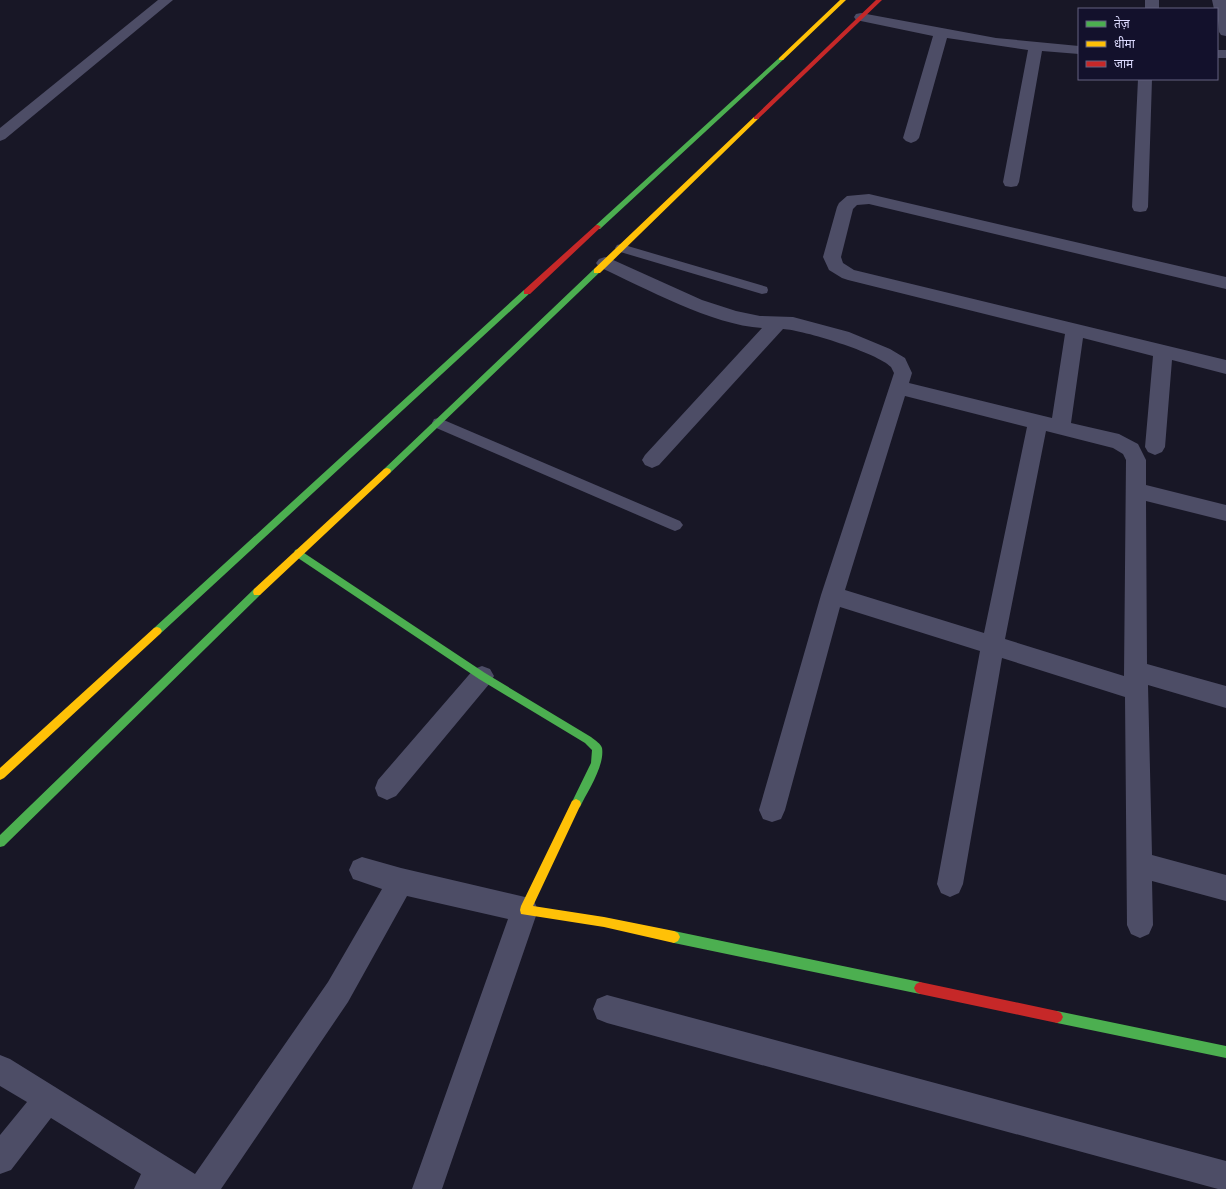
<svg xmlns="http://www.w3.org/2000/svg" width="1226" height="1189" font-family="Lato,'Noto Sans Devanagari',sans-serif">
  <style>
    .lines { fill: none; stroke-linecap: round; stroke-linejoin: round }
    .lane { fill: #4d4d66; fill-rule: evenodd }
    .street { fill: #4d4d66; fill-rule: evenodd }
    .fast { fill: #4caf50; fill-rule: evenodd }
    .slow { fill: #ffc107; fill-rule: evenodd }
    .jam { fill: #c62828; fill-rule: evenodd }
  </style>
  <rect width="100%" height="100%" fill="#181726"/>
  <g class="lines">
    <path class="lane" d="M621,244L767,287L768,290L767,293L762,294L617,251L615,248L617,245Z
      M439,418L680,521L683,525L680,529L675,531L670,529L434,427L432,423L434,419Z"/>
    <path class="street" d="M158,0H173L5,139L0,141V128Z
      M1145,0H1159V9H1145Z
      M1212,0H1226V36L1221,35L1219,32L1217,9H1214Z
      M861,13L996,38L1079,46V54L1042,51L1019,182L1017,186L1011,187L1005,186L1003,182L1028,50L947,38L919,138L916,141L911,143L906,141L903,138L933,36L856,20L854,17L856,14Z
      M1217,50H1226V58H1217Z
      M1138,79H1152L1148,207L1146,211L1140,212L1134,211L1132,207Z
      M869,194L1226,277V289L869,204L857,205L853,209L841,257L843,263L854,270L1226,360V374L1172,360L1165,447L1162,452L1155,455L1148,452L1145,447L1153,356L1083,338L1071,423L1119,434L1138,444L1146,460V485L1226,505V521L1146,501L1147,664L1226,686V708L1148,685L1152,855L1226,875V901L1152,881L1153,925L1149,934L1140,938L1131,934L1127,925L1125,697L1002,658L963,884L959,893L950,897L941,893L937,884L980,651L840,607L785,810L781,819L772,822L763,819L759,810L821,595L894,373C893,371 892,369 891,367C878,353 803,330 783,329L659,465L652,468L645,465L642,460L645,455L762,328C712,325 645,288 599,267L596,263L599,259L605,257L611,259L702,300L736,311L760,316L793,317L849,332L890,349L905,358L912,373L909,383L1052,418L1065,334L848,280L842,278L829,270L823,257L837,207L839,203L847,196ZM905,396L1027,427L984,633L845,590ZM1046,431L1113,448L1123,454L1126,460L1124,676L1005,639Z
      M482,666L490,669L494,676L490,683L396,796L387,800L378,796L375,788L378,780L474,669Z
      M362,857L401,868L525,897L534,901L538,910L442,1189H412L508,919L407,896L348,1002L221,1189H134L141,1174L51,1118L11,1170L0,1174V1135L27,1102L0,1086V1055L10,1059L195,1174L328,982L382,889L353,879L349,870L353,861Z
      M607,995L1226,1161V1189H1218L607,1023L597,1019L593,1009L597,999Z"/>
    <path class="fast" d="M779,58L784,59L600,229H596V225Z
      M594,269H600L601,271L390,473H384L383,471L384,469Z
      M524,290H527L531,292L160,634L157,635L154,634L152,631L154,628Z
      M298,549L485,673L591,737C595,740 601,744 602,748C605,766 587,792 580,807L576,809L572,807L571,804L591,763L592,750L585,743L479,679L295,556L294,553L295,550Z
      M257,588L260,589L261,592L260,595L4,846L0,847V835L254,589Z
      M674,931L920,982L924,984L926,988L924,992L920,994L674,943L670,941L668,937L670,933Z
      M1057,1011L1226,1046V1058L1057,1023L1053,1021L1051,1017L1053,1013Z"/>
    <path class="slow" d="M840,0H846L783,60H779V58Z
      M754,117L759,118L600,273H594V269Z
      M387,468L390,469L391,471L390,473L260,595H254L253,592L254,589L384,469Z
      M157,627L160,628L162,631L160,634L4,778L0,780V768L154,628Z
      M576,799L580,801L581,804L533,906L604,917L674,931L678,933L680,937L678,941L674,943L604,927L521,914L520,910L521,906L572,801Z"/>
    <path class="jam" d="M876,0H882L758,119H754V117Z
      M596,225H598L601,227L530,294H524V290Z
      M920,982L1057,1011L1061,1013L1063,1017L1061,1021L1057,1023L920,994L916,992L914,988L916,984Z"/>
  </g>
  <rect x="1078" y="8" width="140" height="72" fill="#13112c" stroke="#646280"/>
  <rect x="1086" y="21" width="20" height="6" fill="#4caf50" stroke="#646280"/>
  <text x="1114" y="28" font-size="12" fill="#dddbff">तेज़</text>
  <rect x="1086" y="41" width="20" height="6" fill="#ffc107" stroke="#646280"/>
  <text x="1114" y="48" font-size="12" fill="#dddbff">धीमा</text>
  <rect x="1086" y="61" width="20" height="6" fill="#c62828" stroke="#646280"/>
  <text x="1114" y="68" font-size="12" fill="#dddbff">जाम</text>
</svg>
